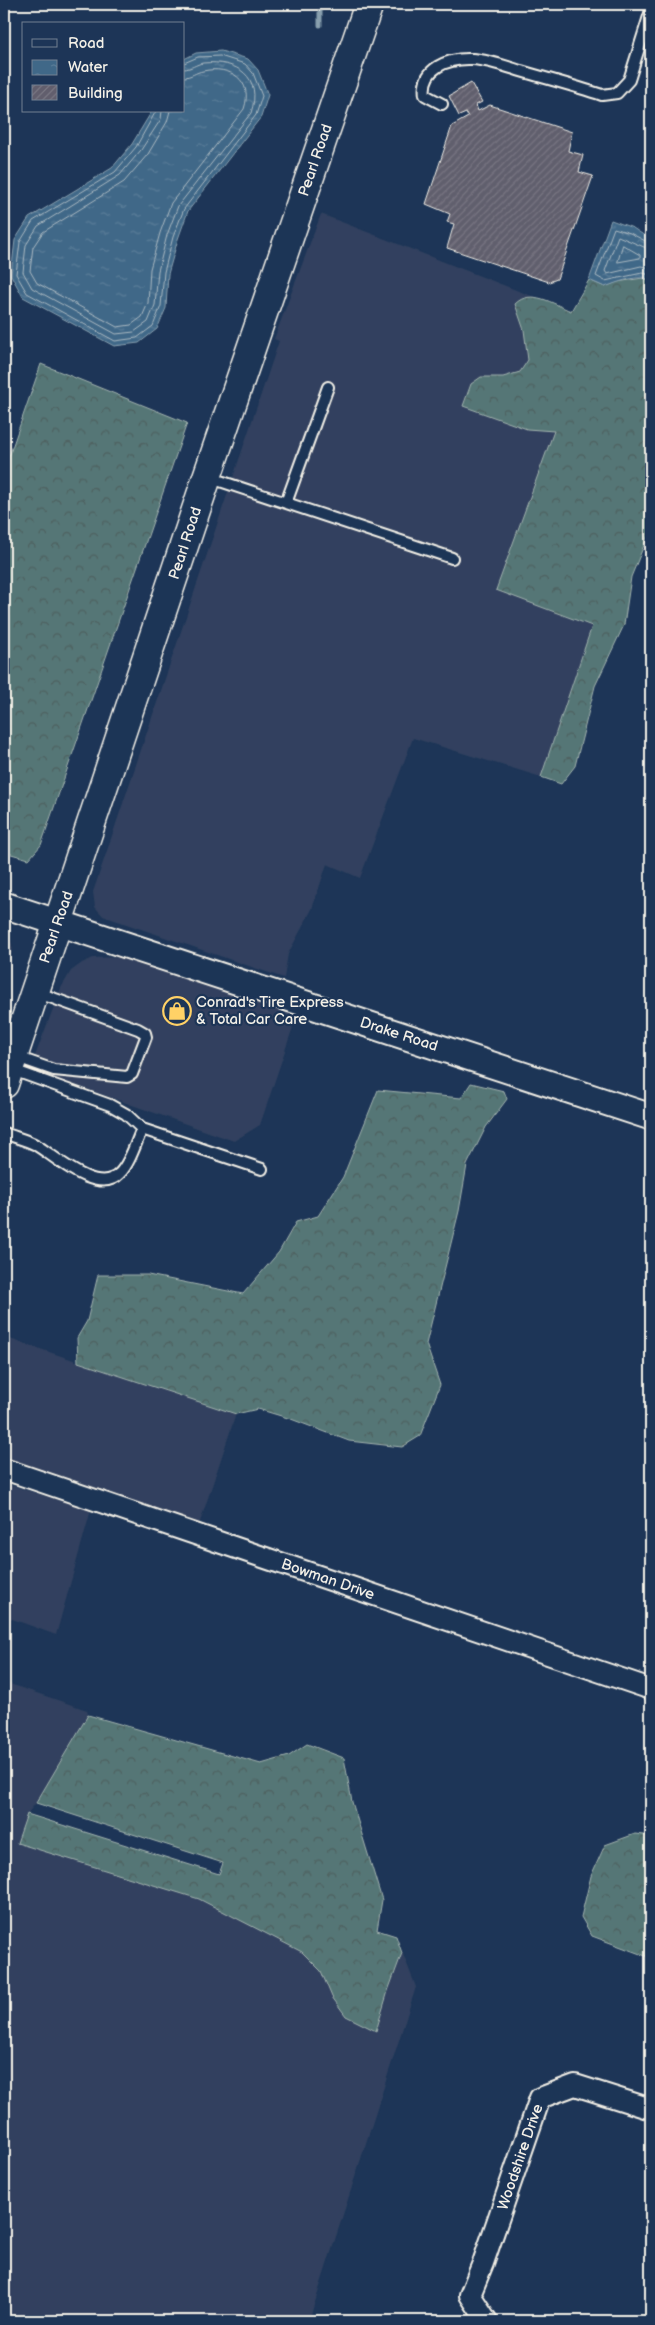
<svg xmlns="http://www.w3.org/2000/svg" width="655" height="2325" font-family="'Balsamiq Sans',sans-serif">
  <style>
    .built { fill: #31415e }
    .forest { fill: url(#forest-crowns); stroke: #a4b4af }
    .water { fill: url(#water-ripples); stroke: #889fae }
    .lines { fill: none; stroke-linecap: round; stroke-linejoin: round }
    .shore { stroke: #acbac2; stroke-width: 1 }
    .stream { stroke: #889fae; stroke-width: 5 }
    .building { fill: url(#building-hatch); stroke: #f4f1e8 }
    .service-casing { stroke: #f4f1e8; stroke-width: 14 }
    .minor-casing { stroke: #f4f1e8; stroke-width: 24 }
    .tertiary-casing { stroke: #f4f1e8; stroke-width: 29 }
    .primary-casing { stroke: #f4f1e8; stroke-width: 31 }
    .service { stroke: #1d3557; stroke-width: 10 }
    .minor { stroke: #1d3557; stroke-width: 20 }
    .tertiary { stroke: #1d3557; stroke-width: 25 }
    .primary { stroke: #1d3557; stroke-width: 28 }
    .labels { text-anchor: middle; stroke-width: 4.5; stroke-linejoin: round; paint-order: stroke }
    .street-label { font-size: 15px; fill: #f4f1e8; stroke: #1d3557 }
    .poi-label { font-size: 15px; fill: #f4f1e8; stroke: #1d3557; text-anchor: start }
  </style>
  <defs>
    <pattern id="forest-crowns" width="20" height="18" patternUnits="userSpaceOnUse" patternTransform="scale(1.25)"><rect width="20" height="18" fill="#547676"/><path d="M2 6a3 3 0 1 1 6 0M12 15a3 3 0 1 1 6 0" fill="none" stroke="#4e5f5e"/></pattern>
    <pattern id="water-ripples" width="26" height="14" patternUnits="userSpaceOnUse" patternTransform="scale(1.25)"><rect width="26" height="14" fill="#406888"/><path d="M2 4q2-2 4 0t4 0M15 11q2-2 4 0t4 0" fill="none" stroke="#5c7e99"/></pattern>
    <pattern id="building-hatch" width="6" height="6" patternUnits="userSpaceOnUse" patternTransform="scale(1.25)"><rect width="6" height="6" fill="#615e6d"/><path d="M-1 1l2-2M0 6l6-6M5 7l2-2" fill="none" stroke="#787682"/></pattern>
  </defs>
  <rect width="100%" height="100%" fill="#1d3557"/>
  <filter id="ink" filterUnits="userSpaceOnUse"><feTurbulence type="fractalNoise" baseFrequency=".02" numOctaves="2"/><feDisplacementMap in="SourceGraphic" scale="10" xChannelSelector="R" yChannelSelector="G"/><feConvolveMatrix kernelMatrix="1 2 1 2 8 2 1 2 1" color-interpolation-filters="sRGB"/></filter>
  <g filter="url(#ink)">
    <path class="built" d="M321,214L611,327L497,590L592,626L541,777L413,738L360,878L327,864L312,909L288,954L284,978L103,916L95,907L93,892L279,341L274,339Z
      M4,932L9,934L13,949L4,974Z
      M119,957L139,961L297,1015L260,1125L234,1141L30,1069L61,988L71,971L82,963L93,958Z
      M4,1337L236,1414L198,1528L4,1463Z
      M4,1483L91,1510L56,1635L4,1616Z
      M4,1682L87,1710L88,1715L36,1803L27,1814L219,1874L396,1936L416,1987L309,2321H4Z"/>
    <path class="forest" d="M643,278L651,281V528L631,577L624,625L595,686L575,766L561,784L541,777L592,626L496,590L554,431L527,429L463,406L471,384L481,377H503L520,372L528,360L524,330L515,304C531,288 553,304 571,311L589,280L605,287L617,282Z
      M41,364L187,423L41,845L29,859L4,852V471Z
      M471,1083L504,1091L507,1099L486,1127L467,1165L459,1211L426,1344L440,1385L420,1436L402,1447L349,1441L291,1419L258,1409L236,1414L78,1362L77,1338L87,1321L98,1275H148L243,1294L279,1252L296,1222L318,1216L343,1177L378,1090L461,1098Z
      M88,1715L261,1764L289,1756L307,1744L344,1758L352,1802L382,1900L377,1930L396,1936L402,1953L388,1991L376,2031L346,2016L332,1997L321,1971L302,1952L199,1899L17,1843L27,1814L219,1874L223,1863L36,1803Z
      M635,1834L651,1836V1958L592,1936L581,1917L591,1876L605,1845Z"/>
    <path class="water" d="M221,51L248,59L258,70L268,95L261,117L188,211L178,239L168,274L166,308L157,329L139,343L114,346L23,297L11,275L15,240L29,218L112,168L132,144L152,111H184V59L196,53Z
      M611,220L633,228L651,240V280C638,274 618,282 605,287L589,280Z"/>
    <g class="lines">
      <path class="shore" d="M156,111L136,147L115,172L33,221L20,242L16,274L27,293L115,341L137,338L153,326L161,306L164,272L173,237L184,209L256,115L262,96L253,73L245,64L220,56L198,57L184,63
        M162,111L161,119L141,150L120,175L38,226L26,245L23,272L32,288L116,334L134,332L148,322L155,305L158,271L167,235L178,206L251,113C263,76 237,60 203,63C196,64 191,69 184,69
        M170,111L167,122L148,154L124,182L43,232L33,247L30,271L37,283L117,327L131,325L142,317L148,303L150,269L160,233L171,203L244,109C254,80 230,65 203,71C196,72 191,77 184,77
        M651,244L630,233L614,228L596,276L605,281L642,273L651,275
        M623,245L640,255V258L618,262Z
        M651,250L618,236L605,271L607,274L641,266L651,268"/>
      <path class="stream" d="M320,4V25"/>
    </g>
    <path class="building" d="M471,83L482,102L476,105L478,111L490,105L572,132L568,151L583,155L579,172L593,176L557,279L549,282L447,248L454,224L447,222L450,214L426,204L452,126L468,117L466,113L459,116L449,96Z"/>
    <g class="lines">
      <defs>
        <path id="service" d="M442,104L425,95C421,68 448,58 472,59C488,60 505,66 521,71C548,79 575,86 602,95L617,93L629,80L651,10
          M208,477L452,558
          M286,503L328,387
          M14,1056L54,1070L127,1077L132,1074L146,1037L145,1033L138,1029L36,992
          M10,1069L110,1105L126,1114L142,1129L262,1169
          M4,1133C14,1137 27,1140 36,1145C56,1157 98,1197 120,1173C130,1163 136,1142 142,1129"/>
        <path id="minor" d="M4,1469L651,1689
          M487,2321L470,2295L483,2263L540,2098L575,2085L651,2109"/>
        <path id="tertiary" d="M4,905L651,1117"/>
        <path id="primary" d="M4,1084L207,477L369,4"/>
      </defs>
      <use href="#service" class="service-casing"/>
      <use href="#minor" class="minor-casing"/>
      <use href="#tertiary" class="tertiary-casing"/>
      <use href="#primary" class="primary-casing"/>
      <use href="#service" class="service"/>
      <use href="#minor" class="minor"/>
      <use href="#tertiary" class="tertiary"/>
      <use href="#primary" class="primary"/>
    </g>
  </g>
  <defs>
    <symbol id="shop-ring" viewBox="-11 -11 22 22"><circle r="9.5" fill="#1d3557" stroke="#ffd166" stroke-width="1.5"/><path d="M-5-2.5h2.3a2.7 3.5 0 0 1 5.4 0H5L5.5 6h-11ZM-1.5-2.5h3a1.5 2.3 0 0 0-3 0Z" fill="#ffd166"/></symbol>
  </defs>
  <g fill-rule="evenodd">
    <use href="#shop-ring" x="161" y="995" width="32" height="32"/>
  </g>
  <g class="labels">
    <g class="street-label">
      <text transform="translate(315 160) rotate(-71)" y="5">Pearl Road</text>
      <text transform="translate(185 543) rotate(-72)" y="5">Pearl Road</text>
      <text transform="translate(56 927) rotate(-71)" y="5">Pearl Road</text>
      <text transform="translate(399 1034) rotate(18)" y="5">Drake Road</text>
      <text transform="translate(328 1579) rotate(19)" y="5">Bowman Drive</text>
      <text transform="translate(520 2157) rotate(-71)" y="5">Woodshire Drive</text>
    </g>
    <g class="poi-label">
      <text x="196" y="1007">Conrad's Tire Express<tspan x="196" dy="17">&amp; Total Car Care</tspan></text>
    </g>
  </g>
  <rect width="655" height="2325" fill="none" stroke="#1d3557" stroke-width="20"/>
  <rect x="10" y="10" width="635" height="2305" fill="none" stroke="#f4f1e8" stroke-width="2" filter="url(#ink)"/>
  <rect x="22" y="22" width="162" height="90" fill="#1d3557" stroke="#738091"/>
  <rect x="32" y="39" width="25" height="8" fill="#1d3557" stroke="#738091"/>
  <text x="68" y="48" font-size="15" fill="#f4f1e8">Road</text>
  <rect x="32" y="60" width="25" height="15" fill="url(#water-ripples)" stroke="#738091"/>
  <text x="68" y="72" font-size="15" fill="#f4f1e8">Water</text>
  <rect x="32" y="85" width="25" height="15" fill="url(#building-hatch)" stroke="#738091"/>
  <text x="68" y="98" font-size="15" fill="#f4f1e8">Building</text>
</svg>
